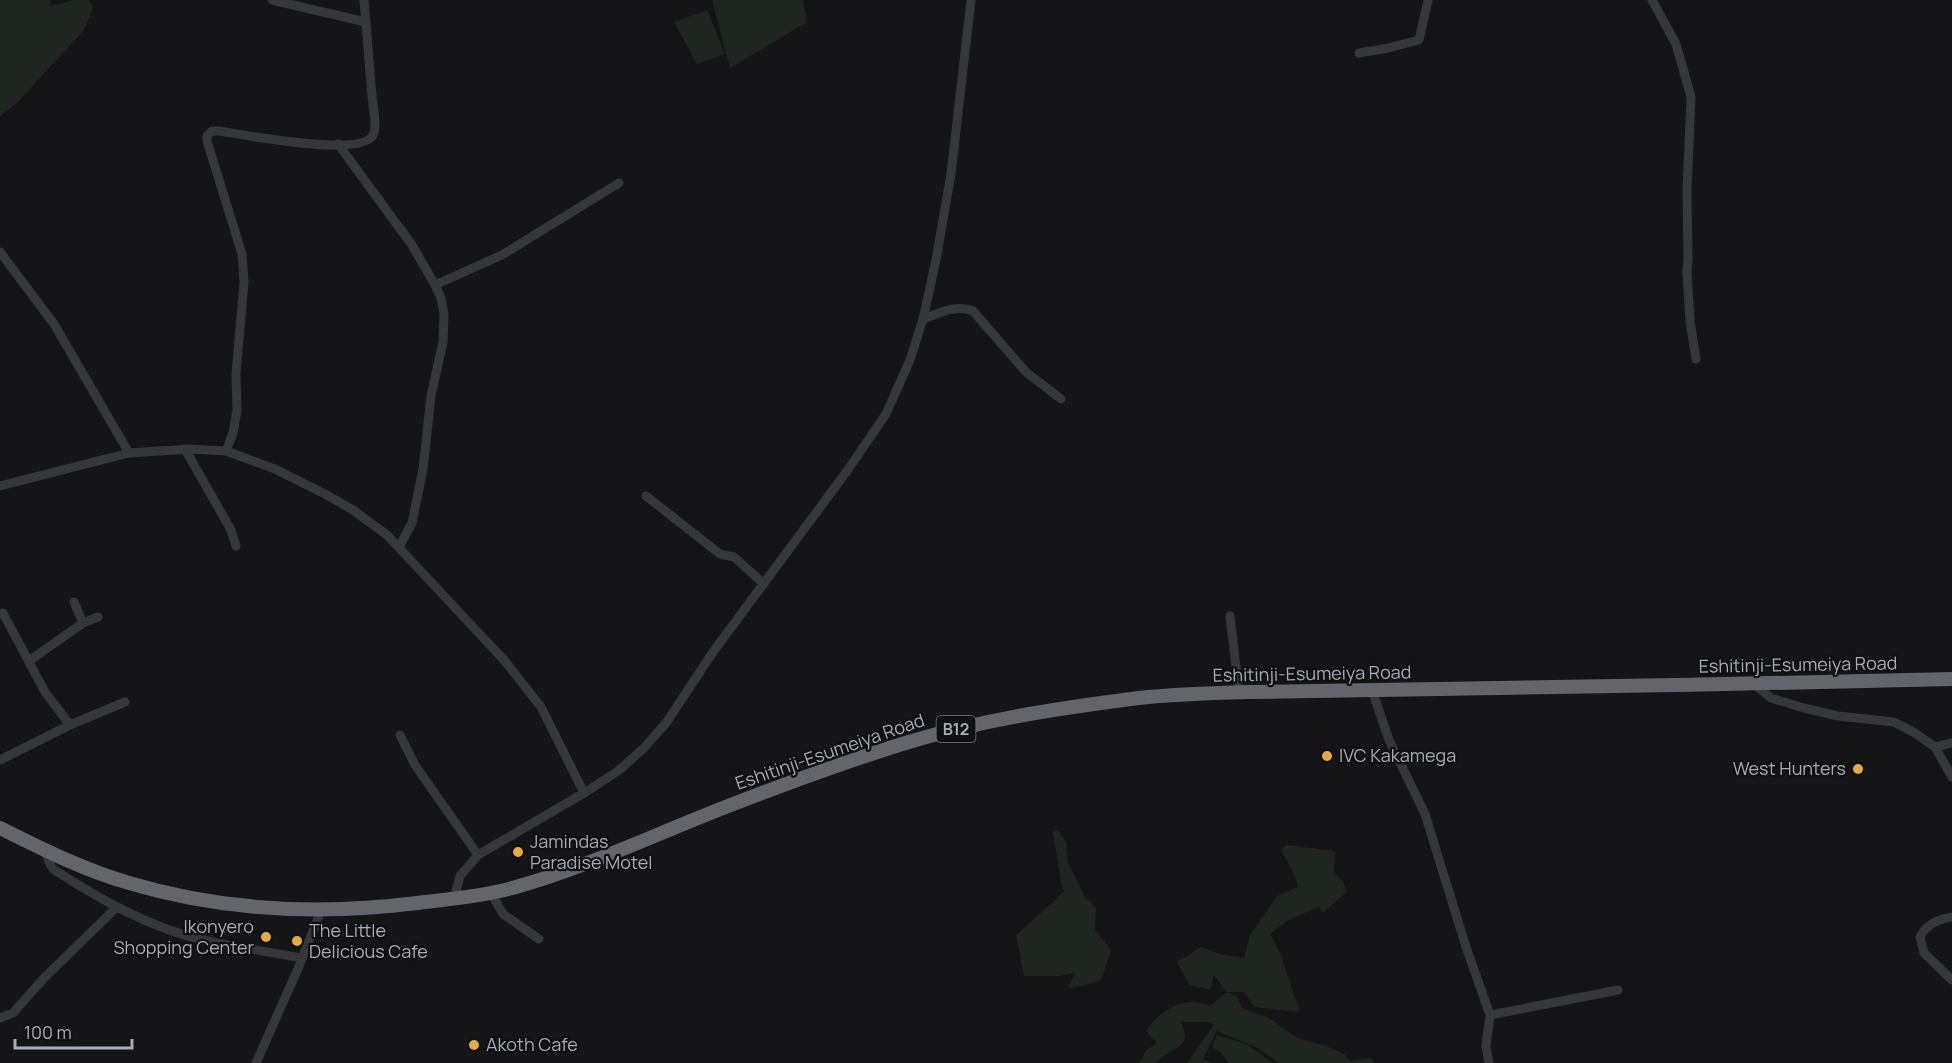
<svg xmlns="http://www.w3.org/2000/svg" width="1952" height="1063" font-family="Manrope,sans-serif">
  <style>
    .green { fill: #1f2620 }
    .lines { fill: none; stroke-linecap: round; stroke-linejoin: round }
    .minor { stroke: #36373b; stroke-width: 9 }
    .highway { stroke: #63656c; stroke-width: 14 }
    .poi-dot { fill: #e5ab3f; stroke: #101012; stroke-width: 2 }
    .labels { text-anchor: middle; stroke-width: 4.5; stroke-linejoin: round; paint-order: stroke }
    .shield { fill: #101012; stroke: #7a7d85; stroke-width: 1.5 }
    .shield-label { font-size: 16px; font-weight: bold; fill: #a8acb6 }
    .street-label { font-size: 18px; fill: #a8acb6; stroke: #101012 }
    .poi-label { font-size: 18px; fill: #a8acb6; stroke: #101012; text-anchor: start }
  </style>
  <rect width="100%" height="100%" fill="#151517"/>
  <path class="green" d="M0,0H50V6L74,0H89L93,8L84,30L17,103L0,116Z
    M712,0H803L807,22L730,68Z
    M707,10L725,54L697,64L674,22Z
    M1058,830L1066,842L1068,862L1085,897L1096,908L1095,930L1111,950L1101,980L1083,986L1068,988L1075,973L1060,976H1024L1016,935L1065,891L1062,888L1053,832Z
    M1287,845L1335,851L1334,872L1343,881L1347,892L1323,913L1319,907L1287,921L1270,934L1280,953L1300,1012L1254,1007L1244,992H1228L1238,998L1242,1008L1267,1017L1297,1038L1326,1046L1344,1054L1351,1061L1370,1058L1374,1063H1279L1256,1047L1217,1031L1203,1059L1213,1063H1187L1214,1024C1202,1019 1192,1024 1180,1021C1196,1049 1169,1047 1156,1063H1139L1146,1051L1157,1043L1146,1031C1156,1016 1172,1003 1191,1002C1197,1001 1204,1004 1210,1006L1227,992L1214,975L1210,989L1190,986L1177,962L1201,947L1220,954L1244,958L1250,935L1278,895L1298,887C1296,873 1287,863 1281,850Z
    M1217,1035L1246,1044L1273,1063H1229L1219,1051L1212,1047Z"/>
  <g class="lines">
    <path class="minor" d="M272,0L366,22
      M1652,0L1676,44L1691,97L1687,190L1688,258L1687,272L1690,321L1696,359
      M1359,53L1388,48L1419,40L1428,0
      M338,144L412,245L435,285L441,298L444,314L443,342L431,396L423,469L412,523L399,547
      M0,252L54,324L129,453
      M435,285L502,255L619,183
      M923,319C940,313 956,304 973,311L1026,372L1061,399
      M185,449L231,530L236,546
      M226,451L233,433L237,410L236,374L244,282L242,254L207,141V136L212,131H219C242,134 366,160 374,133C377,123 373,107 372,96C369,64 367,32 364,0
      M0,486L129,453L190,449L226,451L275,469L325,494L353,510L387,535L504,660L541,707L584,793
      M646,496L720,554L734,557L764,584
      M74,602L83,623
      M3,613L45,692L70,725
      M1230,616L1239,693
      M29,661L83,623L98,617
      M1753,683L1771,698L1804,708L1838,716L1894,722L1915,733L1935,747L1952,777
      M1372,690L1389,740L1425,814L1466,947L1490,1015L1486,1046L1489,1063
      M400,735L415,765L478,855
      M1935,747L1952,743
      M0,760L70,725L125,702
      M46,851L49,862L53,869C99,899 149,927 202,940C235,947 269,952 302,958
      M491,893L503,914L539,939
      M454,899L460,876L478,855L584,793L618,771L643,749L666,723L713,652L847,471L886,414L910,360L923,319L936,260L951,174L971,0
      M1952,917C1939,919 1926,925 1920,937L1924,953L1952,980
      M1490,1015L1618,990
      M0,1018L13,1013L45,977L117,907
      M256,1063L297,971L321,911"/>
    <path class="highway" d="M0,828C42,849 84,870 129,883C223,911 321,915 417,903C451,899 484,896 516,887C587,867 654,835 723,808C782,785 842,763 902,744C979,720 1060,708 1139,698C1175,694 1212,693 1249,692C1313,691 1376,690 1440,689C1611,687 1781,683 1952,679"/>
  </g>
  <g class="poi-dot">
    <circle cx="1327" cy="756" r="6"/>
    <circle cx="1858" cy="769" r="6"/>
    <circle cx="518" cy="852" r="6"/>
    <circle cx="266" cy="937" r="6"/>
    <circle cx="297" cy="941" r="6"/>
    <circle cx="474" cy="1045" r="6"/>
  </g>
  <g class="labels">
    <rect class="shield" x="936.5" y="716" width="39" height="26" rx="4.5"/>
    <g class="shield-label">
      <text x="956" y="735">B12</text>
    </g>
    <g class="street-label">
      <text transform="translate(1798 665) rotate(-1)" y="6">Eshitinji-Esumeiya Road</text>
      <text transform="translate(1312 674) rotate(-1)" y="6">Eshitinji-Esumeiya Road</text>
      <text transform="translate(830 752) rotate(-19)" y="6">Eshitinji-Esumeiya Road</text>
    </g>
    <g class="poi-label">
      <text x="1339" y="762">IVC Kakamega</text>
      <text x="1846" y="775" text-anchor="end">West Hunters</text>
      <text x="530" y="848">Jamindas<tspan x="530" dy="21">Paradise Motel</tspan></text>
      <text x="254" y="933" text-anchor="end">Ikonyero<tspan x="254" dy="21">Shopping Center</tspan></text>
      <text x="309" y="937">The Little<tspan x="309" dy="21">Delicious Cafe</tspan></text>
      <text x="486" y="1051">Akoth Cafe</text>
    </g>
  </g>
  <path d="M15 1039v9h117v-9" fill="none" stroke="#a8acb6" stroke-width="3"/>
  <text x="24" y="1039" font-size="18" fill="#a8acb6" stroke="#101012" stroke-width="4.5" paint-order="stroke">100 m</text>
</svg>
